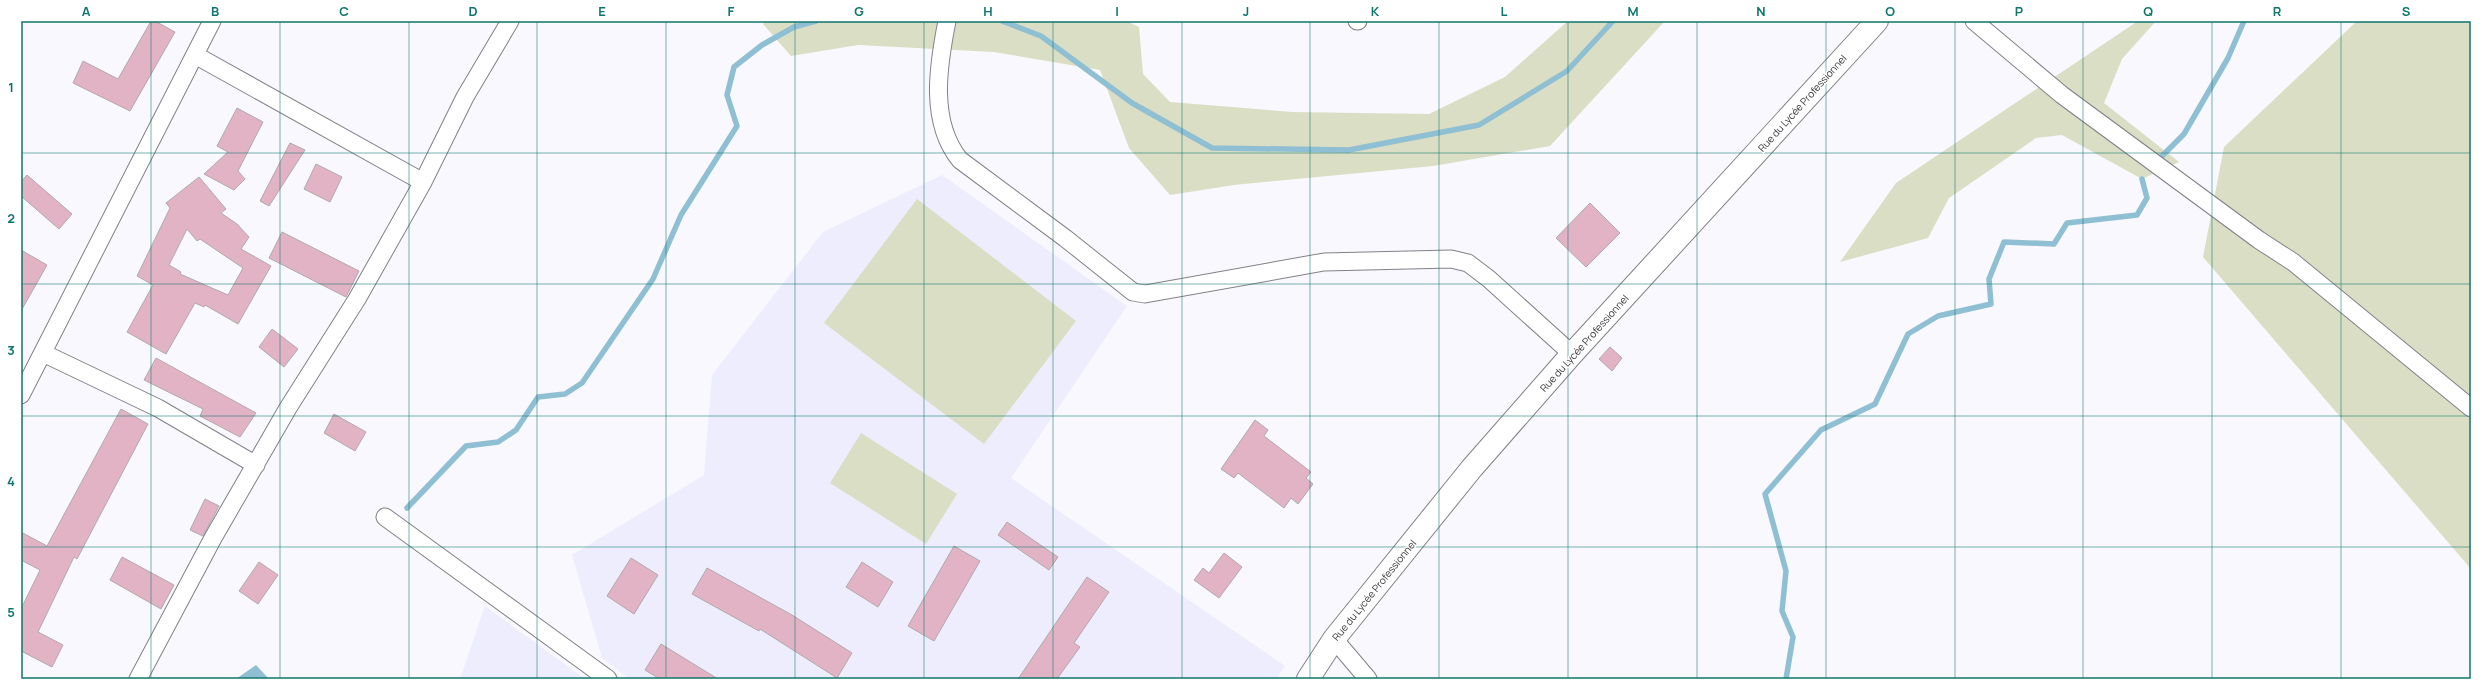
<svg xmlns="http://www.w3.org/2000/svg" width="2492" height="700" font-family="Manrope,sans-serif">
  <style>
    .built { fill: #ededfe }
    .green { fill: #dadec4 }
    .water { fill: #8fbfd2 }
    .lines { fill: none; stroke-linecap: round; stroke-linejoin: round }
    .stream { stroke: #8fbfd2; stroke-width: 5.5 }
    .building { fill: #e1b3c5; stroke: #b2a8ab; fill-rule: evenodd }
    .minor-casing { stroke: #808088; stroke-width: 19 }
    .secondary-casing { stroke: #808088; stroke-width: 24 }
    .minor { stroke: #fff; stroke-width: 17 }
    .secondary { stroke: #fff; stroke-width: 22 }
    .grid { fill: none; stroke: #0f766e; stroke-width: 1; stroke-opacity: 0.55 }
    .labels { text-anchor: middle; stroke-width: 3; stroke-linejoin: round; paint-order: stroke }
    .street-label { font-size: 10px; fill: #39393d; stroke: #fff }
    .neatline { fill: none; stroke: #0f766e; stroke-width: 1.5 }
    .grid-label { font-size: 13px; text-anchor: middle; font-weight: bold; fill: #0f766e }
  </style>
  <rect width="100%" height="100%" fill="#f8f8fe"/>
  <path class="built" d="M942,175L1127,306L1011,478L1285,666L1276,679H630L602,658L572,555L704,475L712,375L823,232Z
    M485,606L585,679H460Z"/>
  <path class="green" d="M765,21H1126L1139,27L1143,74L1170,102L1292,112L1429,114L1505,77L1568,21H1665L1550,146L1433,166L1234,185L1170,195L1129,148L1100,70L994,52L858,45L791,56L763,24Z
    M2138,21H2156L2122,59L2104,103L2179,162L2142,179L2062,135L2036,138L1949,198L1928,238L1840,262L1896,183Z
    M2357,21H2471V569L2203,257L2224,147Z
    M917,199L1076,321L984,444L824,323Z
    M861,433L957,494L926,544L830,483Z"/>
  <path class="water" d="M256,665L269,679H236Z"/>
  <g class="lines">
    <path class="stream" d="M1002,21L1041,36L1132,103L1212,148L1349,150L1479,125L1567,71L1613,21
      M2160,158L2184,134L2228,58L2244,21
      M407,508L466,446L498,442L516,430L538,397L565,394L582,383L653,279L681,215L737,126L727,95L734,67L762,45L794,27L816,21
      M1786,679L1793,637L1782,611L1786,571L1765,494L1821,430L1875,404L1908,334L1938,316L1991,304L1989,279L2004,242L2054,244L2067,223L2137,215L2147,198L2142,179"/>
  </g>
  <path class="building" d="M151,21H155L175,32L130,111L73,83L83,61L118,79Z
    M237,108L263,122L238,171L245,179L234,190L204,174L228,152L217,146Z
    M290,143L305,150L269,206L260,201Z
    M316,164L342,177L330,202L304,189Z
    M27,175L72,214L59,229L21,196V182Z
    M199,177L226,209L221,213L237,224L249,237L241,249L271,266L238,324L205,305L204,307L195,303L166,354L127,332L153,285L137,276L170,208L166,203ZM187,229L197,241L200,239L243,268L228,295L180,274L181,272L169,265Z
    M1590,203L1620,233L1586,267L1556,238Z
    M282,232L359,271L346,297L269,258Z
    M21,250L47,265L21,311Z
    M272,329L298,349L284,367L259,347Z
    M1610,347L1622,358L1612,371L1599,359Z
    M156,358L256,413L240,437L200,416L203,409L144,380Z
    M121,409L148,424L77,559L74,557L38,632L63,645L52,667L21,651V609L40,570L21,560V532L47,546Z
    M334,414L366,432L355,451L324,433Z
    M1255,420L1268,430L1264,436L1311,472L1306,478L1313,484L1298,504L1291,498L1284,508L1238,473L1234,478L1221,469Z
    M205,499L219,506L203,536L190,530Z
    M1007,522L1058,557L1049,570L998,535Z
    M954,546L980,561L934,641L908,626Z
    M1224,553L1242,567L1219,598L1194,580L1203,568L1209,573Z
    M122,557L174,585L161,609L110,580Z
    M631,558L658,575L634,614L607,596Z
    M259,562L278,575L258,604L239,591Z
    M862,562L893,582L878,607L846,587Z
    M707,568L792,615L852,653L837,678L760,629L759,631L692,594Z
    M1087,577L1109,592L1074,643L1080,647L1057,679H1018Z
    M661,644L718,679H660L645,670Z"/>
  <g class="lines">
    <defs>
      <path id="minor" d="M947,21C938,66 929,122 960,160L1065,238L1133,292L1145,294L1324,262L1451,259L1468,263L1489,279L1572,354
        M1357,21H1358
        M1974,21L2062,95L2259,240L2293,262L2471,408
        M195,55L423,182
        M43,353L158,408L256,465
        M21,395L212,21
        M385,517L608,679
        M1334,639L1368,679
        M138,679L213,538L288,408L357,299L423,182L465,97L510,21"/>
      <path id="secondary" d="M1308,679L1334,639L1472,468L1572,354L1877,21"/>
    </defs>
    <use href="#minor" class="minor-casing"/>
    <use href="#secondary" class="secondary-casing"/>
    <use href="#minor" class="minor"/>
    <use href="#secondary" class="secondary"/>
  </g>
  <path class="grid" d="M151,21V679M280,21V679M409,21V679M537,21V679M666,21V679M795,21V679M924,21V679M1053,21V679M1182,21V679M1310,21V679M1439,21V679M1568,21V679M1697,21V679M1826,21V679M1955,21V679M2083,21V679M2212,21V679M2341,21V679M21,153H2471M21,284H2471M21,416H2471M21,547H2471"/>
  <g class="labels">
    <g class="street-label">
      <text transform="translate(1802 103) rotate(-48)" y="4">Rue du Lycée Professionnel</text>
      <text transform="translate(1584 343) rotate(-48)" y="4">Rue du Lycée Professionnel</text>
      <text transform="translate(1374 590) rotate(-51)" y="4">Rue du Lycée Professionnel</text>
    </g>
  </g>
  <rect width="2492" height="700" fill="none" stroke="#ffffff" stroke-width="44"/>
  <rect x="22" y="22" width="2448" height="656" class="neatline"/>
  <g class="grid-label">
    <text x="86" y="16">A</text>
    <text x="215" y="16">B</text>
    <text x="344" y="16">C</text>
    <text x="473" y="16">D</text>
    <text x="602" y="16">E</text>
    <text x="731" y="16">F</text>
    <text x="859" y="16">G</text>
    <text x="988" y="16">H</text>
    <text x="1117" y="16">I</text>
    <text x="1246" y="16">J</text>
    <text x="1375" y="16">K</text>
    <text x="1504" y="16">L</text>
    <text x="1633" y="16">M</text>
    <text x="1761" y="16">N</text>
    <text x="1890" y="16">O</text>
    <text x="2019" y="16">P</text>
    <text x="2148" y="16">Q</text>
    <text x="2277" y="16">R</text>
    <text x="2406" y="16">S</text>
    <text x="11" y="92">1</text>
    <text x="11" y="223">2</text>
    <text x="11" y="355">3</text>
    <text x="11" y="486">4</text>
    <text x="11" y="617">5</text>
  </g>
</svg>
